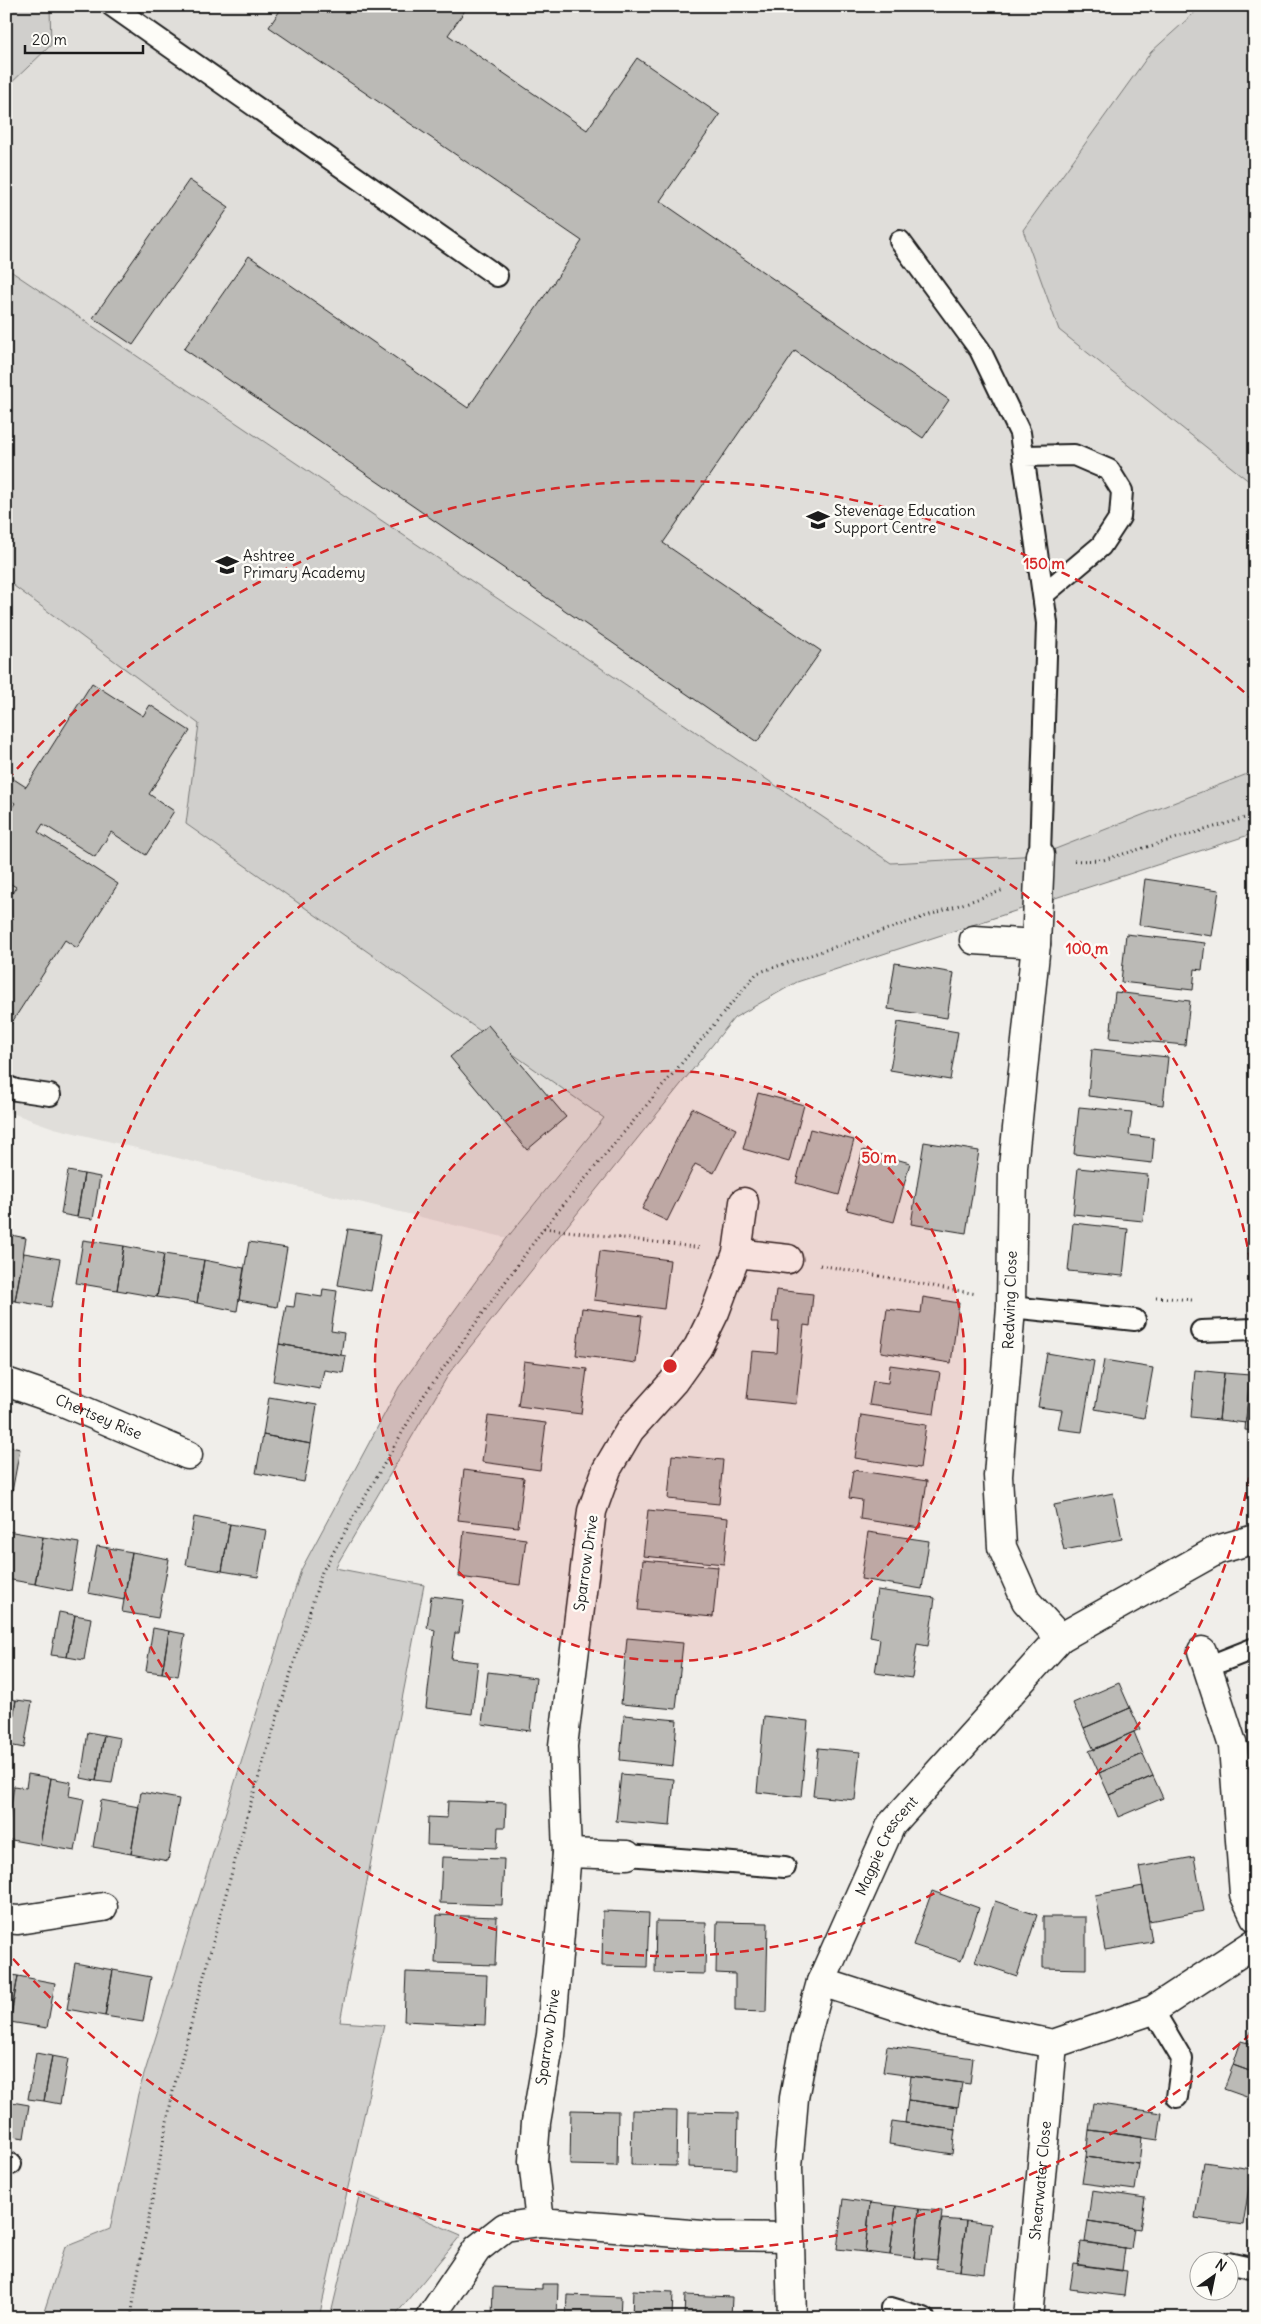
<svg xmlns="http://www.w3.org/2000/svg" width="1261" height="2324" font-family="Delius,sans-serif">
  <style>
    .built { fill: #e0deda }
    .green { fill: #d0cfcc; stroke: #767674 }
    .building { fill: #bbbab6; stroke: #1c1c1c }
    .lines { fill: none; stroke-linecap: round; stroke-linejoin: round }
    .lane-casing { stroke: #1c1c1c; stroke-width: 24 }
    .street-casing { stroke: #1c1c1c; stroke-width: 31 }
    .path { stroke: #1c1c1c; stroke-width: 3; stroke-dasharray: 1 4; stroke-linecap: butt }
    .lane { stroke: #fdfcf7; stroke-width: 20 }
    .street { stroke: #fdfcf7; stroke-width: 28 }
    .ring { fill: none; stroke: #d62828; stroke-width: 2.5; stroke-dasharray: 9 6 }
    .labels { text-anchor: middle; stroke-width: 5; stroke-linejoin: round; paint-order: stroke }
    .poi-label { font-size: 15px; fill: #1c1c1c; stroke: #fdfcf7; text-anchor: start }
    .street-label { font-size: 15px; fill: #1c1c1c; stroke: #fdfcf7 }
    .centre { fill: #d62828; stroke: #fdfcf7; stroke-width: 2.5 }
    .ring-label { font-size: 15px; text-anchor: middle; font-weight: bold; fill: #d62828; stroke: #fdfcf7; stroke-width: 5; stroke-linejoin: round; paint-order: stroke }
  </style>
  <rect width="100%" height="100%" fill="#f0eeea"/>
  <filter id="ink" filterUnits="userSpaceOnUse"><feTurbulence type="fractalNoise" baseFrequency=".02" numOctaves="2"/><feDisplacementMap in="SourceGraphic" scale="10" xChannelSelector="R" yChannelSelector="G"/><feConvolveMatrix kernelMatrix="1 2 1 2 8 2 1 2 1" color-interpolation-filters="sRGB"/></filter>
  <g filter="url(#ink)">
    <path class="built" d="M50,6H1255V771L1040,855L742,953L565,1165L507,1238L54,1128L6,1111V88L51,45Z"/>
    <path class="green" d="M6,6H50L51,45L6,88Z
      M1202,6H1255V486L1059,330L1023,230L1151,52Z
      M6,268L891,863L1040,855L1255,771V833L797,982L734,1018L450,1372L335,1568L424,1585L340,2022L384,2025L319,2318H42L65,2247L110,2229L138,2094L301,1570L399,1387L507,1238L604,1118L186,824L199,724L6,580Z
      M360,2192L461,2235L393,2318H330Z"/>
    <path class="building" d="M283,6H468L448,35L587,130L637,58L720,115L660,201L949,400L923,438L795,351L663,543L821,651L757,742L184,349L249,256L468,408L582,241L269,27Z
      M189,180L229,207L133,345L93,318Z
      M92,683L143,716L150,705L190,731L149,794L174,811L146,855L111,832L95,857L43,824L38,832L118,884L77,948L65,940L7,1030L6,903L16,887L6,881V817L15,803L6,797V774L26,787Z
      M1145,879L1219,890L1212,936L1139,925Z
      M1126,934L1205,943L1202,970L1195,969L1193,990L1121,982Z
      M895,963L954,973L947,1018L888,1009Z
      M1115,992L1190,1001L1185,1045L1110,1038Z
      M898,1022L958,1032L950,1080L890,1070Z
      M488,1025L566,1117L527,1150L450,1057Z
      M1092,1049L1168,1057L1163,1105L1088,1096Z
      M758,1093L804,1105L789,1162L743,1149Z
      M1079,1107L1132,1112L1129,1135L1154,1138L1152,1163L1074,1154Z
      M692,1108L736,1129L714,1173L695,1164L667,1221L642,1209Z
      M810,1129L854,1140L839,1195L796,1183Z
      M924,1142L979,1151L966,1233L911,1224Z
      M863,1150L910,1163L894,1222L847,1210Z
      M1078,1168L1148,1175L1143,1221L1073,1214Z
      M68,1171L84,1174L77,1217L61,1214Z
      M84,1174L100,1177L93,1219L77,1217Z
      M1073,1223L1128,1229L1123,1276L1068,1271Z
      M348,1229L381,1234L371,1291L338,1285Z
      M6,1234L26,1238L15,1301L6,1300Z
      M83,1240L124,1246L117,1290L76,1283Z
      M249,1242L287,1248L277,1307L239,1300Z
      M124,1246L164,1254L157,1297L117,1290Z
      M600,1251L670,1260L664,1309L594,1300Z
      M24,1253L60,1259L51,1307L15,1301Z
      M164,1254L204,1260L197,1303L157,1297Z
      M204,1260L244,1268L237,1311L197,1303Z
      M323,1289L337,1291L331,1331L344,1333L341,1355L279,1344L286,1306L294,1307L296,1293L322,1297Z
      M776,1290L813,1294L810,1326L804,1325L796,1404L747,1399L752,1351L777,1353L779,1322H772Z
      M923,1297L959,1303L951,1363L881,1352L887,1309L921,1313Z
      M582,1308L642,1316L636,1363L576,1355Z
      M279,1344L346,1356L343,1373L324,1370L320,1389L273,1381Z
      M1047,1353L1094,1361L1082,1432L1058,1429L1062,1410L1038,1407Z
      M1104,1360L1153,1368L1144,1418L1095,1409Z
      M524,1361L587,1369L581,1414L518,1406Z
      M890,1365L940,1372L934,1414L869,1405L873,1381L888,1383Z
      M1195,1370L1224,1373L1219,1420L1191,1417Z
      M1224,1373L1250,1375L1246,1423L1219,1420Z
      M1249,1383H1255V1431L1245,1430Z
      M269,1397L317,1405L311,1444L263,1435Z
      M861,1415L926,1425L920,1468L855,1458Z
      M488,1416L546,1423L540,1470L482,1462Z
      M263,1435L311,1444L304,1482L256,1473Z
      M6,1446L20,1449L12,1492L6,1491Z
      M672,1455L723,1460L719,1504L668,1499Z
      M464,1470L524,1478L518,1527L458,1520Z
      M853,1470L927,1481L920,1528L860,1519L862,1500L849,1498Z
      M1113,1493L1122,1539L1064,1550L1054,1505Z
      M648,1510L728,1518L724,1564L643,1556Z
      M194,1517L230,1524L222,1571L186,1565Z
      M230,1524L266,1530L258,1577L222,1571Z
      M7,1531L43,1537L35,1584L6,1579Z
      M464,1531L526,1539L520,1585L459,1577Z
      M868,1532L929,1541L922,1589L861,1579Z
      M43,1537L79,1543L71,1591L35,1584Z
      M97,1546L132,1552L124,1600L88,1593Z
      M132,1552L169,1559L158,1618L122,1612Z
      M643,1560L718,1567L713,1617L638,1610Z
      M877,1590L935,1598L928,1646L917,1644L912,1678L875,1673L880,1639L870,1637Z
      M431,1596L464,1600L459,1633H455L451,1659L478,1662L472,1714L426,1708L435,1630L427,1628Z
      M59,1612L75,1615L67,1657L51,1655Z
      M75,1615L91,1618L84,1660L67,1657Z
      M153,1628L169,1631L162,1673L146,1671Z
      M169,1631L185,1634L178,1676L162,1673Z
      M627,1638L683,1643L676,1709L621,1704Z
      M488,1672L536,1678L530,1731L482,1724Z
      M1119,1683L1130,1708L1084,1728L1073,1703Z
      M6,1698L16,1700L9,1745H6Z
      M16,1700L32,1702L24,1748L9,1745Z
      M1130,1708L1140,1729L1094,1750L1084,1728Z
      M624,1715L677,1720L673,1766L620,1760Z
      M764,1716L808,1721L801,1797L757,1792Z
      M88,1732L104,1735L96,1781L81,1778Z
      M1134,1732L1143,1754L1099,1773L1089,1751Z
      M104,1735L120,1738L112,1783L96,1781Z
      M818,1748L860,1752L855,1800L813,1796Z
      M1143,1754L1153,1776L1109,1795L1099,1773Z
      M28,1774L51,1778L40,1845L6,1839L14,1786L26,1788Z
      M621,1774L674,1779L670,1826L616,1821Z
      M1153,1776L1163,1798L1118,1817L1109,1795Z
      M51,1778L71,1782L69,1796L84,1799L75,1851L40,1845Z
      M141,1792L179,1799L168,1861L131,1854Z
      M101,1800L139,1807L131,1854L93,1847Z
      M448,1801L506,1803L505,1827H498L497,1848L427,1845L428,1817L447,1818Z
      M442,1857L504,1859L502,1905L440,1903Z
      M1194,1857L1204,1911L1149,1921L1139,1867Z
      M1143,1886L1152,1942L1105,1950L1095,1895Z
      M932,1891L979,1908L961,1961L913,1945Z
      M995,1901L1037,1915L1017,1976L975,1962Z
      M603,1911L649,1913L647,1967L602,1966Z
      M437,1915L497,1917L495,1965L435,1963Z
      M1043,1917H1086V1969L1043,1968Z
      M656,1921L706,1922L705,1974L655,1973Z
      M717,1922L768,1923L766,2012L735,2011V1974L716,1973Z
      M75,1963L113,1970L105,2016L67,2009Z
      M113,1970L151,1977L143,2022L105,2016Z
      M406,1972L487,1975L485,2025L404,2021Z
      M6,1974L18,1976L6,2041Z
      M18,1976L55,1983L47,2028L10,2022Z
      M1255,2021V2045L1247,2042Z
      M1241,2041L1255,2045V2073L1233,2065Z
      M887,2046L973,2058L970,2084L883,2072Z
      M36,2053L52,2056L44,2101L28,2099Z
      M52,2056L68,2059L60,2104L44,2101Z
      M1233,2065L1255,2073V2100L1224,2089Z
      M911,2076L962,2083L958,2107L908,2100Z
      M908,2100L958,2107L955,2130L905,2123Z
      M6,2101L29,2105L24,2138L6,2135Z
      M1093,2103L1162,2113L1158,2140L1089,2130Z
      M571,2110L618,2111L617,2166L570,2165Z
      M632,2110L677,2111L676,2166L631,2165Z
      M689,2112L738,2113L737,2169L688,2167Z
      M892,2121L955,2130L952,2154L889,2144Z
      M1089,2130L1142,2137L1139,2164L1086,2157Z
      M1086,2157L1139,2164L1135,2190L1082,2183Z
      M1204,2162L1252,2169L1243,2225L1195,2218Z
      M1092,2190L1145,2198L1140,2229L1088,2221Z
      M843,2199L870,2203L865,2252L837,2249Z
      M870,2203L896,2206L890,2255L865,2252Z
      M896,2206L919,2209L914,2258L890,2255Z
      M1255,2207V2231H1251Z
      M919,2209L942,2211L937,2260L914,2258Z
      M942,2219L966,2221L960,2271L936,2268Z
      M966,2221L991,2224L985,2274L960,2271Z
      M1088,2221L1134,2228L1131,2249L1085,2242Z
      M1081,2242L1125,2248L1122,2271L1078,2265Z
      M1074,2264L1127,2271L1124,2296L1070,2289Z
      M542,2284H558L557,2318H492L493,2287L542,2289Z
      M633,2290L673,2292L672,2318H632Z
      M567,2295L621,2297L620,2318H566Z
      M685,2295L732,2297L731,2318H684Z
      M6,2312L30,2317L29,2318H6Z"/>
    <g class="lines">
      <defs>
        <path id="lane" d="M112,6L497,276
          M900,241L980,350L1020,433L1047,623L1040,855
          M1024,456L1074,455L1109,470L1122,491L1120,517L1101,546L1044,594
          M6,1086L16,1090L50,1095
          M1011,1307L1135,1320
          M1201,1331L1255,1329
          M1207,1667L1255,1648
          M627,1855L785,1867
          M1153,2010L1182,2059L1177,2097
          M6,2163L11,2164
          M1228,2263L1255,2269
          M891,2308L924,2318"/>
        <g id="street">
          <path d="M1040,855L1036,944L1013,1167L1011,1307L998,1476L1002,1547L1026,1601L1060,1638"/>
          <path d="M974,940L1036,944"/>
          <path d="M744,1202L737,1253L715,1312L698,1347L673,1382L630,1430L607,1469L592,1511L563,1746L567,1853L551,2035L536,2122L533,2161L540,2222L715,2236L788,2237"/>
          <path d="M737,1253L788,1259"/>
          <path id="s1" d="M6,1382L61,1401L188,1455"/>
          <path d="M1202,1651L1233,1746L1244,1894L1255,1917"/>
          <path d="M567,1853L627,1855"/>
          <path d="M6,1919L18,1920L103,1907"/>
          <path d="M821,1982L943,2021L1053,2044L1153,2010L1255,1943"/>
          <path d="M430,2318L477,2249L505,2227L540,2222"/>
          <path id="s2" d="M792,2318L788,2167L794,2098L805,2040L821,1982L891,1825L1060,1638L1217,1550L1255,1539"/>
          <path id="s3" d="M1028,2318L1053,2044"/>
        </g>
      </defs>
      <use href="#lane" class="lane-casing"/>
      <use href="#street" class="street-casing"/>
      <path class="path" d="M1074,861L1103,860L1255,815
        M544,1228L702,1248
        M820,1265L976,1294
        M1156,1297L1192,1300
        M131,2318L137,2278L173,2091L248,1812L322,1572L422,1398L544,1228L757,973L1004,890"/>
      <use href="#lane" class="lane"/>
      <use href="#street" class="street"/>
    </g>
  </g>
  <circle cx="670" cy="1366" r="295" fill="#d62828" fill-opacity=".12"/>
  <g class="ring">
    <circle cx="670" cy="1366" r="295"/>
    <path d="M1254 1448A590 590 0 1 1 1254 1284"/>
    <path d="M1251 2034A885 885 0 0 1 7 1952M7 780A885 885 0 0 1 1251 698"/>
  </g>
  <defs>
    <symbol id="school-bare" viewBox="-9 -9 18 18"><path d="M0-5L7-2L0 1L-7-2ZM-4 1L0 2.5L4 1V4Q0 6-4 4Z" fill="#1c1c1c" stroke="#fdfcf7" stroke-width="2.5" paint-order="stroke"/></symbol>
  </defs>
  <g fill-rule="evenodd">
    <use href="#school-bare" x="802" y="504" width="32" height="32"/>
    <use href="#school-bare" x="211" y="549" width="32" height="32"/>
  </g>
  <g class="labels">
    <g class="poi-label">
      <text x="834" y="516">Stevenage Education<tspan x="834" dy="17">Support Centre</tspan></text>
      <text x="243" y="561">Ashtree<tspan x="243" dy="17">Primary Academy</tspan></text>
    </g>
    <g class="street-label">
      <text transform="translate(1010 1300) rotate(-88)" y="5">Redwing Close</text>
      <text dy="5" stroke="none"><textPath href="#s1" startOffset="99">Chertsey Rise</textPath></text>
      <text transform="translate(586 1563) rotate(-82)" y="5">Sparrow Drive</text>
      <text dy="5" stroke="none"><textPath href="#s2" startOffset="491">Magpie Crescent</textPath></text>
      <text transform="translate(548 2037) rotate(-82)" y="5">Sparrow Drive</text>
      <text dy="5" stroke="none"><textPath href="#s3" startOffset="138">Shearwater Close</textPath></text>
    </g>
  </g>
  <circle cx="670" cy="1366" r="8" class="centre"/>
  <g class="ring-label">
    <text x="1044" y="569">150 m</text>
    <text x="1087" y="954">100 m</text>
    <text x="879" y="1163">50 m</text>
  </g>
  <rect width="1261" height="2324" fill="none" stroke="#fdfcf7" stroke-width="25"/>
  <rect x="12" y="12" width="1236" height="2299" fill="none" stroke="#1c1c1c" stroke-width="2" filter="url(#ink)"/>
  <g transform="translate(1214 2276) rotate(33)"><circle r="24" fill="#fdfcf7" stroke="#a3a29f"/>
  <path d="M0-4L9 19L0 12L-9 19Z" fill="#1c1c1c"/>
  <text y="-8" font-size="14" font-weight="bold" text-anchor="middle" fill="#1c1c1c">N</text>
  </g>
  <path d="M25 45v8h118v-8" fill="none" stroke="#1c1c1c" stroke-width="2.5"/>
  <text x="32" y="45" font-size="15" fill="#1c1c1c" stroke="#fdfcf7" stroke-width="4" paint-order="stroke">20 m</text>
</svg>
